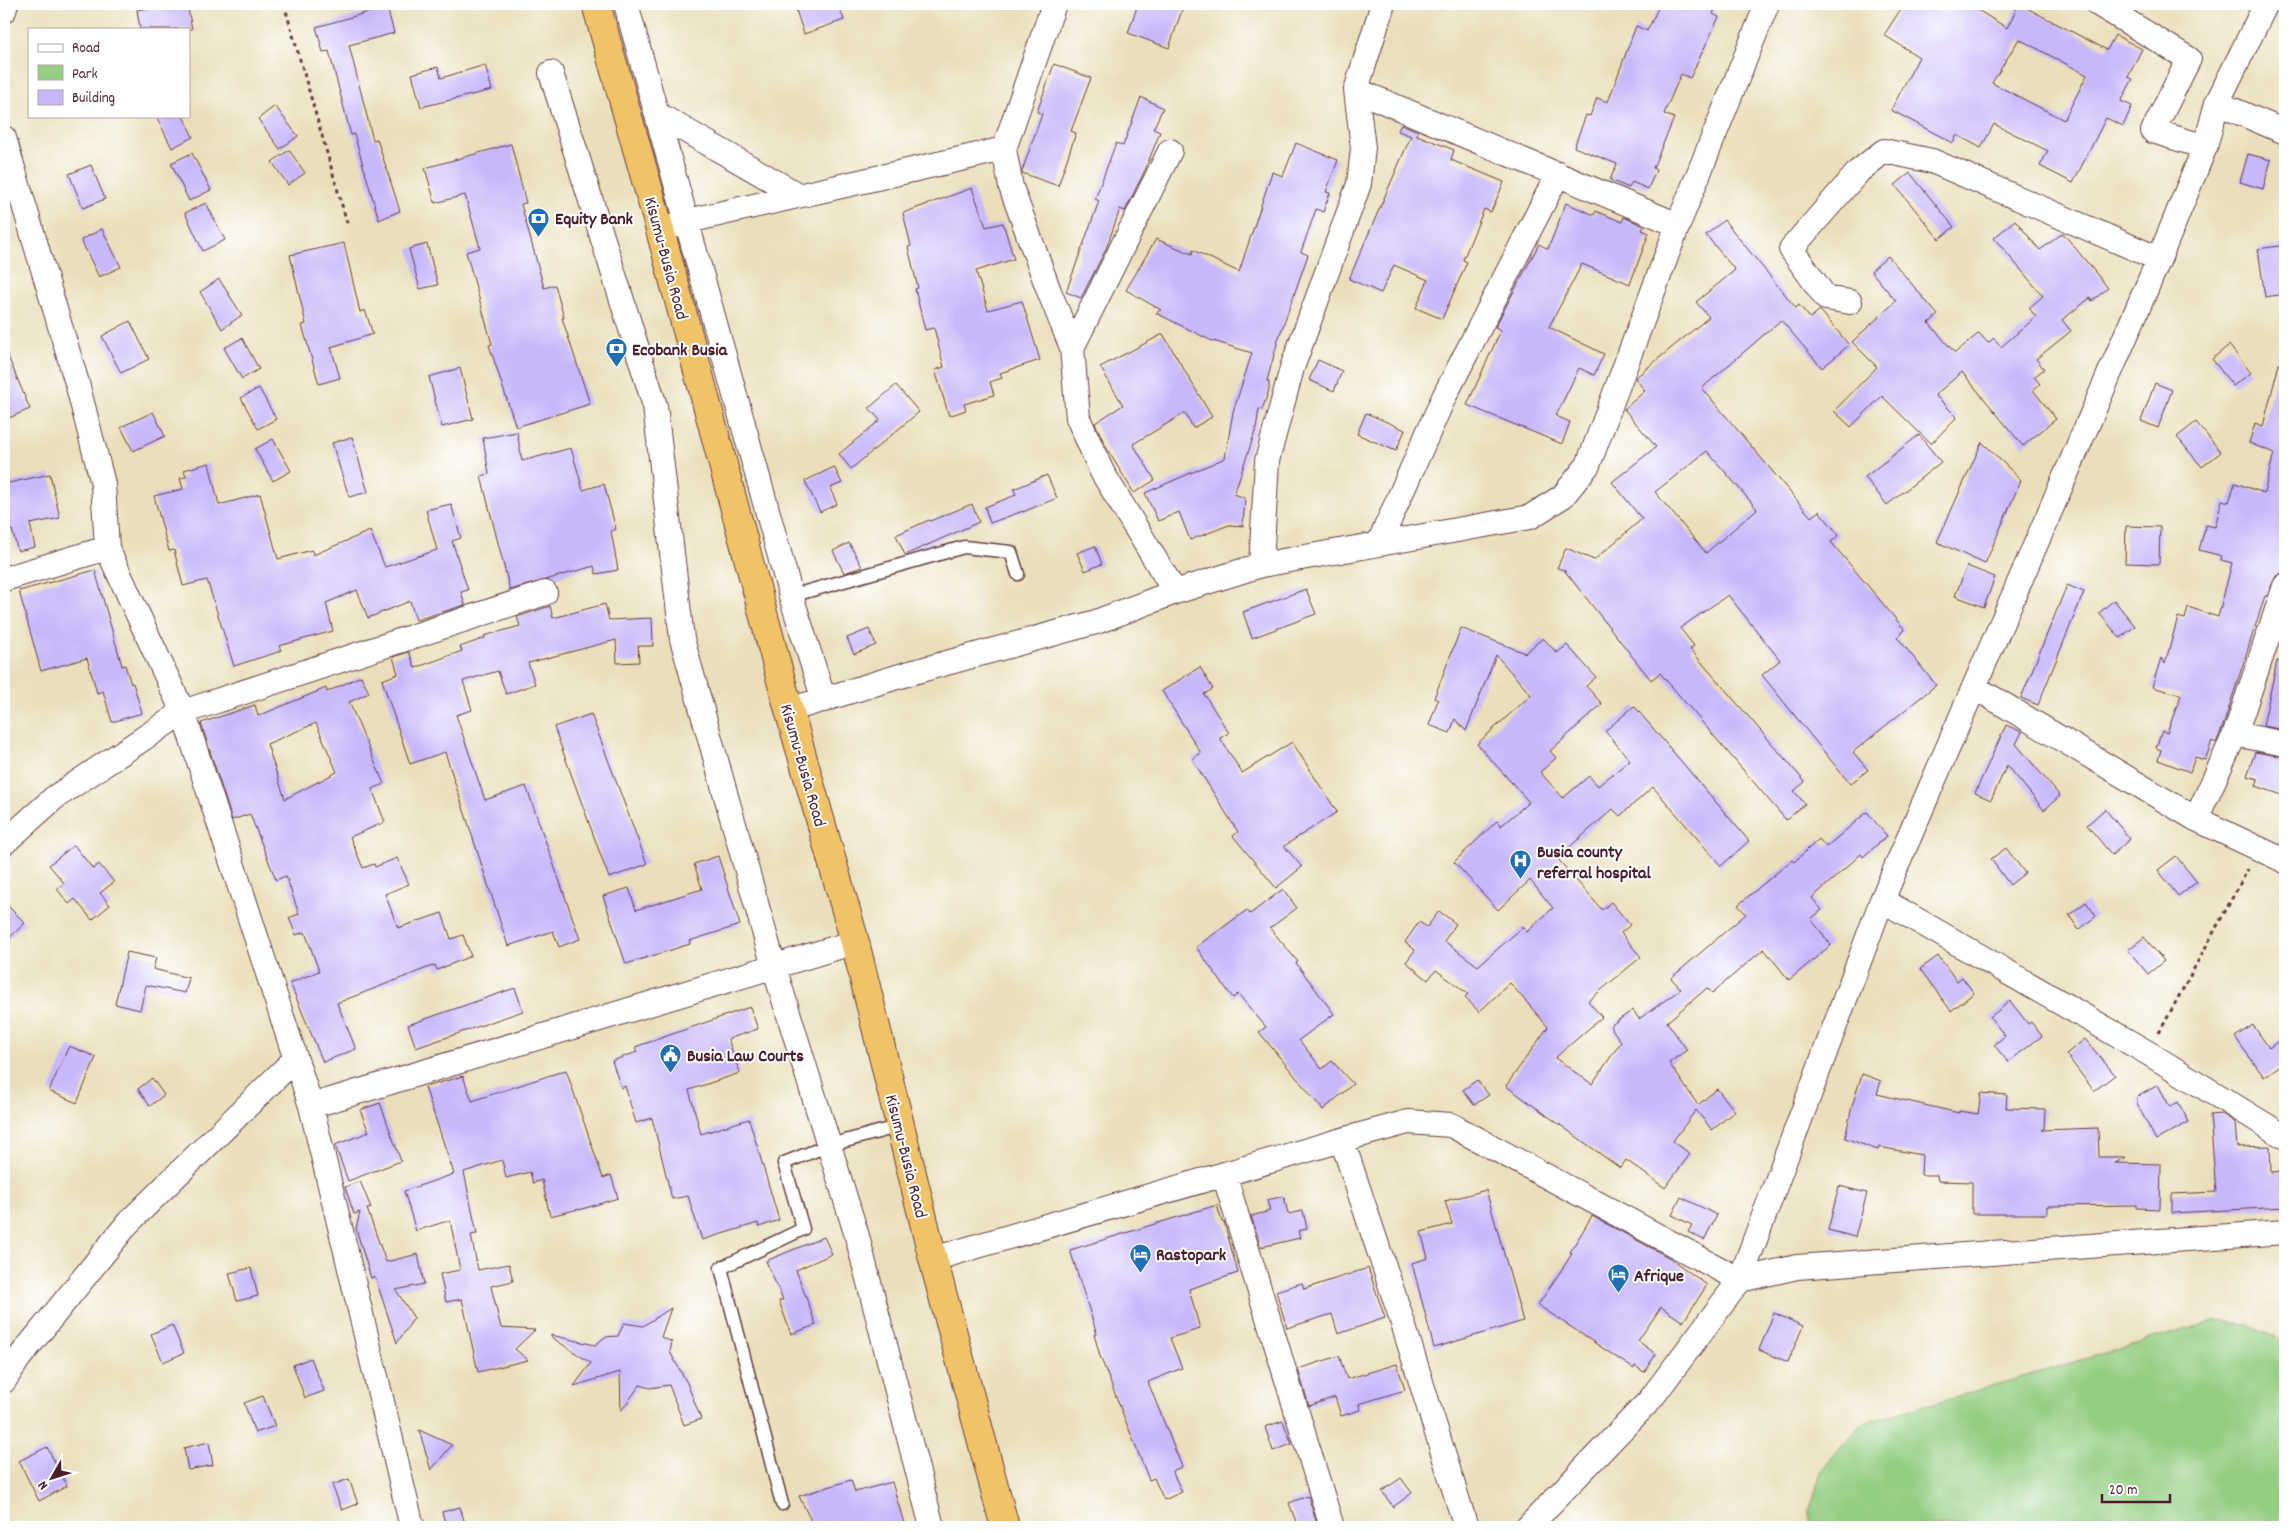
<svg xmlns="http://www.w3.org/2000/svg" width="2289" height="1531" font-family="Dekko,sans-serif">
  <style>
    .green { fill: #94ce82; stroke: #6f7656 }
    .building { fill: #c8b8fa; fill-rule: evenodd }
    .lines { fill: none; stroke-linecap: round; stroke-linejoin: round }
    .lane-casing { stroke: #623c40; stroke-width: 15 }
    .street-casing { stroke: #623c40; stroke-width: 26 }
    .highway-casing { stroke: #623c40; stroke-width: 30 }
    .path { stroke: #623c40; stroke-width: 3; stroke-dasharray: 4 4; stroke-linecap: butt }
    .lane { stroke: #fff; stroke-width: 12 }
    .street { stroke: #fff; stroke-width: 24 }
    .highway { stroke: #f1c369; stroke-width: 28 }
    .labels { text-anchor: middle; stroke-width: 4; stroke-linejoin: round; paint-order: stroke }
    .poi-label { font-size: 18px; font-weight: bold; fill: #4a1f2b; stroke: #fff; text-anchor: start }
    .street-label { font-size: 18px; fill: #4a1f2b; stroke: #fff }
  </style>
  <rect width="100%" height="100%" fill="#fff"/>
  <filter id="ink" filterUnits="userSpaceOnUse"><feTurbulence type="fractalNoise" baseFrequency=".02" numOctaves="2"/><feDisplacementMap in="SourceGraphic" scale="10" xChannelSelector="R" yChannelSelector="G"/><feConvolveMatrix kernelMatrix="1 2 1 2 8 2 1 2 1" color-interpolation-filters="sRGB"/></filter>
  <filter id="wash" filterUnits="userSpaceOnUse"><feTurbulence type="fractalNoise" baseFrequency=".0096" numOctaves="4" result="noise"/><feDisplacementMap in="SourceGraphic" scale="20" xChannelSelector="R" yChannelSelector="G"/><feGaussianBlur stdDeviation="1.12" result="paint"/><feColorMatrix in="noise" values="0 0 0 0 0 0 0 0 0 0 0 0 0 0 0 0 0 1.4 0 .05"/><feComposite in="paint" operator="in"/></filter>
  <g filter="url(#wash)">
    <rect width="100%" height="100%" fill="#eadfba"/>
    <path class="green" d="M2215,1321L2248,1324L2285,1342V1527H1810V1508L1822,1470L1861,1424Z"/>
    <g id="blocks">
      <path class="building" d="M172,4H187L192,29H140L137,10Z
        M794,4H838L844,20L804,34Z
        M1138,4H1184L1169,48L1128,33Z
        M1660,4H1717L1713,14L1719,17L1690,78L1681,74L1664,114L1674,118L1653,168L1656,170L1648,189L1632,182L1629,188L1610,180L1617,164L1574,147L1586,115L1590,116L1597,98L1608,102L1636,26L1647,31Z
        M1904,4H1968L2007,28L2019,4L2107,50L2115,35L2142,49L2128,77L2133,79L2121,101L2132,106L2123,126L2106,118L2073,183L2040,166L2048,151L1994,124L1981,148L1957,135L1953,143L1891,110L1919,57L1884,35ZM2019,39L2087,75L2064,120L1992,83Z
        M387,7L394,33L349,45L373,140L377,139L400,211L379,220L354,134L351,135L329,51L323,52L316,27Z
        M1054,64L1091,78L1071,131L1076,133L1058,186L1022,173V171L1042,114L1037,112Z
        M485,65L492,90L421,107L412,74L438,67L441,78Z
        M1141,97L1163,108L1153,129L1160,132L1145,170L1125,211L1120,209L1106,249L1081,298L1066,292L1099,201L1095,199L1116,143L1123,146Z
        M275,106L298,136L280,149L258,119Z
        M156,116H183L193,137L172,148Z
        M1401,124L1418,131L1417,135L1454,150L1451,160L1504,182L1491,212L1484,209L1463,260L1467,262L1442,319L1416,308L1428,280L1394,265L1381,293L1349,279L1411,136L1398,131Z
        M1296,143L1338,160L1326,192L1330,193L1323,212L1316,209L1301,252L1308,255L1278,340L1267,381L1269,382V390L1262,410L1259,409L1256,429L1234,494L1245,498L1243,526L1229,525L1190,540L1179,512L1158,521L1145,493L1225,458L1233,412L1252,353L1210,340L1156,313L1161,310L1126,290L1156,239L1192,254L1193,250L1239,272L1272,172L1283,176Z
        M511,144L526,203L521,204L544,288L555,285L564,318H562L590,404L516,427L489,345L492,344L466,252L480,248L465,195L435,203L425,168Z
        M289,150L305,173L288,185L272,162Z
        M192,153L211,190L189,201L171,163Z
        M2248,154L2271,160L2263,189L2240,182Z
        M91,165L105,199L83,208L69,174Z
        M1910,173L1954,227L1939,239L1895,185Z
        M972,188L986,227L1003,223L1014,259L976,271L988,310L1022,301L1040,360L1000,373L1002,378L990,382L994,395L964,404L966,410L949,416L935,370L944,367L934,328L925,330L915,289L918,288L908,247L911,246L903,213Z
        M206,203L225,240L203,251L185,213Z
        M1566,203L1594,215L1596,211L1622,222L1624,217L1644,226L1642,230L1649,233L1630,284L1582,264L1549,327L1604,354L1594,375L1579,368L1556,416L1570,422L1562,444L1467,405L1501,330L1495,327L1539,244L1548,249Z
        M1724,220L1796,308L1799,305L1810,318L1820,310L1849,345L1822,368L1781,320L1702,388L1811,517L1819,511L1839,535L1831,542L1905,630L1897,637L1936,685L1853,752L1868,770L1850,784L1762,675L1780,660L1728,595L1680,628L1694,646L1690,649L1805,782L1794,791L1805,804L1786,820L1660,673L1651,680L1564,570L1557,568L1566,548L1594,560L1642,519L1612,482L1656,447L1624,409L1645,391L1635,378L1709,317L1696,302L1735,270L1706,235ZM1707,451L1757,509L1706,553L1655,492Z
        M2015,220L2040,250L2063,233L2108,288L2092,301L2090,298L2062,320L2071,331L2036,359L2044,369L2034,377L2040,384L2033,390L2056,419L2023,446L1962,372L1935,395L1957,417L1931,444L1882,396L1851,427L1834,411L1877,367L1852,342L1896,301L1871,271L1888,256L1938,315L1929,323L1955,353L1979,333L1988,343L1994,338L2001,347L2036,317L2029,308L2043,296L1994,238Z
        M102,229L121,267L99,277L81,240Z
        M344,243L360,312L365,310L373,334L331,347L340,378L319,384L302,325L306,324L290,255Z
        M427,244L438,285L420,289L409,249Z
        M2285,245V294L2265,297L2258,249Z
        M219,279L242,315L222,329L200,292Z
        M130,321L149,359L121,373L102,336Z
        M1163,334L1212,417L1193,428L1185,413L1133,444L1155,480L1134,493L1107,449L1095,423L1123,405L1100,367Z
        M242,338L259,369L242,379L224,348Z
        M2229,345L2251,373L2233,386L2212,359Z
        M4,347L30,409L4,420Z
        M1318,360L1342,371L1334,391L1309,380Z
        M2279,364L2285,365V560L2282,573L2276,576L2267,596H2265L2222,729L2216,743L2212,741L2205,760L2195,757L2190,772L2158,760L2161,750L2156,748L2162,731L2167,733L2181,695L2152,687L2161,658L2165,664L2178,617L2185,619L2188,607L2218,617L2232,563L2221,560L2222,556L2199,550L2206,525L2215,527L2222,500L2229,502L2235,483L2264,493L2274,453L2249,443L2255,423L2263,426Z
        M460,368L473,419L442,427L429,377Z
        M2155,383L2172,390L2158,428L2141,421Z
        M896,385L919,412L851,469L839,454L880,420L869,408Z
        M259,388L276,419L258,429L241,398Z
        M153,412L165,436L133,451L121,427Z
        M1366,413L1405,430L1396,451L1357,434Z
        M2196,422L2221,452L2202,467L2177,437Z
        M517,432L522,461L571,448L583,490L604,484L616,529L611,531L618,570L596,574L594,566L510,590L481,476L489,474L483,438Z
        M1919,435L1941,462L1887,505L1865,477Z
        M352,437L368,492L349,497L332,443Z
        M273,439L291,471L273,481L255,449Z
        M1982,442L2021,480L1985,564L1937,542Z
        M209,463L219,505L260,494L278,559L312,550L313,555L370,531L385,567L437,550L426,510L451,504L461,538L452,541L468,590L461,592L465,605L416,620L410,601L368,618L357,590L326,603L333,631L279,646L281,651L234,666L207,580L183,586L174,550L169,551L154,496L183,489L180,478L186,477L184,470Z
        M834,467L842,483L830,488L837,504L820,512L805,481Z
        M50,474L60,518L30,524L35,547L18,551L12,530L4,532V484Z
        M1047,475L1057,498L1023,512V511L990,523L985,507L1016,495L1014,489Z
        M972,504L979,522L905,555L896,535L929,520L930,521Z
        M2126,526L2160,527L2159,564L2125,563Z
        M849,543L862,567L844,573L833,551Z
        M1095,546L1102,564L1085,571L1077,553Z
        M1967,566L1995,577L1984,607L1955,596Z
        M95,570L122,666L125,665L131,684L133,683L142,713L112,722L103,691L97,693L87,658L41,671L19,591Z
        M2067,585L2084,592L2038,705L2021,698Z
        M1306,589L1316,614L1252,638L1243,612Z
        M2114,600L2135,626L2120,638L2099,613Z
        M605,604L609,620L652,618L653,646H638L639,662L617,663L616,640L528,663L535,684L506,694L498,671L463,681L472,710L456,715L485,800L526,786L580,939L559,947L553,931L508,946L445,752L410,764L382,680L398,674L393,657L409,652L415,668L462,651L460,647L485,638L484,636L520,626L517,617L550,606L553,618Z
        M1461,628L1525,653L1543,638L1557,653L1567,645L1596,677L1586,686L1602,704L1550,751L1556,758L1540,772L1563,798L1589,776L1598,786L1630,760L1605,731L1634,706L1749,841L1721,866L1653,787L1620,816L1613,809L1557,858L1602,910L1611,902L1630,925L1621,933L1641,957L1588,1001L1602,1017L1555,1058L1592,1084L1621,1042L1610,1026L1633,1010L1639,1019L1681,989L1671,978L1746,914L1738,905L1792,860L1794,862L1819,839L1826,847L1867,812L1887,836L1863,857L1861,854L1812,898L1822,910L1811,919L1831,945L1789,980L1764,949L1712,993L1707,988L1667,1022L1687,1050L1669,1063L1698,1105L1717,1089L1735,1111L1712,1130L1696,1110L1673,1141L1690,1154L1665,1188L1626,1160L1620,1168L1506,1086L1548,1027L1510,983L1479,1012L1465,997L1468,994L1436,970L1428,980L1406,962L1415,950L1405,942L1419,922L1427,927L1439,911L1456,924L1444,941L1478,966L1523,927L1527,932L1553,908L1530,880L1498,910L1454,862L1497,821L1501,826L1529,802L1477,744L1531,695L1496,655L1466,731L1455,719L1450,733L1429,725L1438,700L1434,698Z
        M869,629L876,645L854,654L847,638Z
        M2277,661L2285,662V730L2263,726Z
        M1200,667L1213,689L1204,694L1229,733L1220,738L1242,773L1292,742L1337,812L1284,846L1302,867L1276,888L1233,836L1238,832L1192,759L1201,753L1162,691Z
        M361,676L369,693L349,702L384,784L372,789L385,822L350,837L363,868L374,864L375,867L397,858L409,884L385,894L398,928L442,913L451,939L463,935L471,956L437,970L435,965L337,1003L356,1049L323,1062L290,983L319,971L305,932L296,935L289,918L299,914L286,876L276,880L250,814L232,820L201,723L255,705L258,716L326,688L327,692ZM316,723L337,772L285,799L267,744Z
        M591,714L647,864L609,878L554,727Z
        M2006,725L2022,732L2016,744L2060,796L2044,810L2007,765L1991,800L1975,793Z
        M2255,752L2285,757V796L2256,786L2258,779L2247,776Z
        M2105,809L2130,839L2112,855L2087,825Z
        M74,845L93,869L99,864L114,882L100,893L110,905L92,920L75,899L69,904L57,889L64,883L49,865Z
        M2006,848L2025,873L2010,885L1991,859Z
        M718,856L740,925L689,941L690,944L626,964L603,896L629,888L636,910L702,889L694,864Z
        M2176,856L2197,882L2178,896L2158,870Z
        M1283,889L1297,908L1270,928L1298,962L1296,963L1334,1014L1299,1040L1322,1069L1332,1061L1353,1084L1323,1110L1259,1032L1266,1027L1238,994L1233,998L1196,947L1247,910L1250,914Z
        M4,902L25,923L4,943Z
        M2086,902L2096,916L2079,930L2069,915Z
        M2144,937L2164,961L2148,974L2128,950Z
        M127,952L156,958L153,969L189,978L185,993L146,985L140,1010L115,1004Z
        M1938,956L1957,981L1962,977L1974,993L1951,1011L1920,969Z
        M515,988L523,1011L416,1048L408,1025Z
        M2010,1001L2028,1024L2031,1022L2042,1036L2008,1062L1994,1045L2005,1036L1990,1017Z
        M750,1007L758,1029L728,1039L740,1073L689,1090L701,1134L749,1119L779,1220L759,1227L758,1223L702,1240L688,1196L672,1199L652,1118L636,1123L625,1086L621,1088L612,1061L637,1052L635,1047Z
        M2253,1025L2269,1048L2285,1036V1062L2264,1077L2235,1037Z
        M2085,1039L2115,1075L2094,1091L2066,1054Z
        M69,1046L96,1057L77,1103L49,1091Z
        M566,1070L603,1178L611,1175L618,1198L579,1210V1209L550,1216L542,1180L533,1183L530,1172L506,1178L502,1160L464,1172L477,1234L471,1235L478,1270L509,1264L513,1281L491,1286L501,1328L535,1330L515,1349L528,1360L478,1372L462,1299L446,1302L440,1274L460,1270L450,1220L416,1231L404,1191L454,1174L425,1087L463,1076L472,1101Z
        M1862,1074L1881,1081L1877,1094L1959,1113V1111L1978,1114L1981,1093L2007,1095L2006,1108L2045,1109L2044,1128L2042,1130L2098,1128L2099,1157H2126L2115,1163L2161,1164L2160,1209L2136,1208V1205L2047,1206V1214H1972V1182L1938,1181L1937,1175H1921L1922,1155L1879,1147L1878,1150L1845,1138L1852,1106Z
        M152,1078L164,1095L150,1106L138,1089Z
        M1477,1080L1489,1095L1474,1105L1463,1090Z
        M2158,1085L2170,1107L2178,1102L2189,1122L2156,1140L2137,1104V1097Z
        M380,1103L401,1161L348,1181L335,1145L369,1132L360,1110Z
        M2222,1114L2235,1122L2237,1147L2270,1146L2271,1172L2285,1171V1207L2172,1213V1194L2216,1192L2210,1115Z
        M360,1181L371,1208L367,1209L386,1262L418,1254L424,1284L396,1290L414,1318L397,1343L375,1277L371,1278L356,1229L360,1212L354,1214L345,1187Z
        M1839,1186L1867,1193L1855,1237L1828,1230Z
        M1486,1190L1523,1321L1434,1348L1412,1263L1428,1258L1421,1232L1452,1224L1445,1201Z
        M1284,1196L1288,1214L1303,1211L1307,1229L1298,1231L1300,1238L1261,1247L1251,1216L1270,1211L1267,1200Z
        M1681,1197L1717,1215L1704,1240L1688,1232L1692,1225L1672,1215Z
        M1217,1205L1222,1222H1224L1238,1273L1189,1289L1200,1329L1170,1338L1182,1368L1148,1382L1182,1467L1172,1471L1182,1492L1164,1500L1154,1478L1149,1480L1100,1356L1094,1334H1097L1070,1250Z
        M1592,1216L1670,1258L1707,1285L1683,1322L1661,1307L1638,1341L1656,1354L1644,1372L1635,1366L1634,1369L1538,1305L1572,1254L1570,1252Z
        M824,1237L832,1254L796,1270L816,1325L791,1334L779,1301L783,1300L766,1261Z
        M251,1268L258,1296L237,1301L229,1273Z
        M1368,1268L1385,1318L1338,1334L1332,1314L1287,1328L1276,1291L1302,1283L1304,1289Z
        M671,1308L661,1337L672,1342L670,1352L687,1383L701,1419L684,1425L669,1385L650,1388L640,1385L621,1411L620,1372L574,1386L591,1363L551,1337V1335L595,1345L605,1337L618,1336L624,1323L643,1326Z
        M1774,1313L1803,1326L1788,1362L1759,1350Z
        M172,1325L184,1353L163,1362L151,1334Z
        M1339,1356L1347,1379L1397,1364L1405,1390L1359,1404L1360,1410L1341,1416L1335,1397L1309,1406L1298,1369Z
        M311,1358L324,1391L305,1398L293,1365Z
        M263,1396L275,1426L255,1433L244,1403Z
        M1283,1421L1292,1444L1273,1451L1265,1427Z
        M419,1430L452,1445L431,1470Z
        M209,1442L213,1465L188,1470L184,1448Z
        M47,1447L67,1486L39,1501L19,1461Z
        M1401,1478L1412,1493L1393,1507L1382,1491Z
        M349,1479L358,1504L342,1510L332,1485Z
        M851,1480L855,1492L892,1482L905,1527H814L799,1496Z
        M1308,1496L1318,1527H1298L1289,1503Z
        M460,1507L466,1527H446L442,1512Z"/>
    </g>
  </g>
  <g filter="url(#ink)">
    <use href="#blocks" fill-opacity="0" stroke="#623c40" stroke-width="1"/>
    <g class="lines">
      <defs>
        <path id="lane" d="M791,596L964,547L1011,552L1018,574
          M782,1504L721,1268L803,1229L784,1163L827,1146L900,1126"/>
        <path id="street" d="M626,4L791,596L824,700
          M2098,4L2189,59L2153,131L2205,147
          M4,11L6,4
          M551,73L655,406L682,639L774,967L857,1236L932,1527
          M1356,90L1678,225
          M2217,103L2285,132
          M657,114L798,195
          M4,138L77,383L103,484L107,548L183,712L311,1106L412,1527
          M1004,149L1011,187L1049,291L1072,348L1078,418L1102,472L1175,592
          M673,226L701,218L1004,149L1054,4
          M1850,302L1826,298L1791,249L1859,171L1884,151L1932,161L2159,259
          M1072,348L1170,151
          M1379,543L1444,397L1558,174
          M1261,565L1267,461L1292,368L1359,184L1363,148L1356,90L1383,4
          M4,579L107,548
          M1974,687L2196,819L2285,861
          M789,710L910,673L1096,622L1175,592L1261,565L1530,517L1563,496L1588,465L1678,225L1767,4
          M2235,734L2285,744
          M2196,819L2235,734L2285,586
          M4,843L54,798L183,712L545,593
          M1882,900L2148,1053L2285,1137
          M311,1106L855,942
          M1342,1140L1400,1314L1466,1527
          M1224,1174L1332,1527
          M933,1259L1342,1140L1408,1122L1451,1125L1740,1280L1797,1267L2285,1232
          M4,1381L19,1358L128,1223L295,1059
          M1528,1527L1650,1400L1740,1280L1882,900L2159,259L2205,147L2217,103L2266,4"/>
        <path id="highway" d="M596,4L660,230L789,710L855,942L933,1259L1005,1527"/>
      </defs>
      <use href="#lane" class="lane-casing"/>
      <use href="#street" class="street-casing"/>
      <use href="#highway" class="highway-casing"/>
      <path class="path" d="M284,4L348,226
        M2159,1033L2248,869"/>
      <use href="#lane" class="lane"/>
      <use href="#street" class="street"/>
      <use href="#highway" class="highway"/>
    </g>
  </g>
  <defs>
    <symbol id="bank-pin" viewBox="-11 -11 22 30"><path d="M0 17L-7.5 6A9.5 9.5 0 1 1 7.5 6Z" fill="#1f6fb2" stroke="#fff"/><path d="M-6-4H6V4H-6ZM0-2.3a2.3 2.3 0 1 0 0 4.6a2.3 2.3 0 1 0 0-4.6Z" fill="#fff"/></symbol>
    <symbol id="hospital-pin" viewBox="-11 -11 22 30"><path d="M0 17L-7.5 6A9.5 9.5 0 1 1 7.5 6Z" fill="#1f6fb2" stroke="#fff"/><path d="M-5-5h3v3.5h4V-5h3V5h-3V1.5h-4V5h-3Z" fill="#fff"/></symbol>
    <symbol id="civic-pin" viewBox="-11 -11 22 30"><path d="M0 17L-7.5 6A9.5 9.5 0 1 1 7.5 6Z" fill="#1f6fb2" stroke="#fff"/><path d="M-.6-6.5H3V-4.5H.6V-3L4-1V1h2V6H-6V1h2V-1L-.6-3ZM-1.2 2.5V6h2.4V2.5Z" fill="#fff"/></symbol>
    <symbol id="hotel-pin" viewBox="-11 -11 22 30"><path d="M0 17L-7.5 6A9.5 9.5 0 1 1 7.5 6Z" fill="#1f6fb2" stroke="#fff"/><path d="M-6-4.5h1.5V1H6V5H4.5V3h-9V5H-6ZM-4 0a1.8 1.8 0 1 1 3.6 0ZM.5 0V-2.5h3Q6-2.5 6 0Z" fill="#fff"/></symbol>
  </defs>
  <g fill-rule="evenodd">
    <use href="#bank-pin" x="526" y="206" width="25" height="34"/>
    <use href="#bank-pin" x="604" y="336" width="25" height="34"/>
    <use href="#hospital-pin" x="1508" y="848" width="25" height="34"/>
    <use href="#civic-pin" x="658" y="1042" width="25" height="34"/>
    <use href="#hotel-pin" x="1128" y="1242" width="25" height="34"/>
    <use href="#hotel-pin" x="1606" y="1262" width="25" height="34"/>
  </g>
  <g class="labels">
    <g class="poi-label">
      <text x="555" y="224">Equity Bank</text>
      <text x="632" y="355">Ecobank Busia</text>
      <text x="1537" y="857">Busia county<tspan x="1537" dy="21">referral hospital</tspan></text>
      <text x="687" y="1061">Busia Law Courts</text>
      <text x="1156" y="1260">Rastopark</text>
      <text x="1634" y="1281">Afrique</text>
    </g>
    <g class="street-label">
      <text transform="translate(667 258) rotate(75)" y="6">Kisumu-Busia Road</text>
      <text transform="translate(804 765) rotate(74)" y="6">Kisumu-Busia Road</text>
      <text transform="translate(907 1156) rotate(76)" y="6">Kisumu-Busia Road</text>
    </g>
  </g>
  <rect width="2289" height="1531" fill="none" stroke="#fff" stroke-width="20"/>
  <rect x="28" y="28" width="162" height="90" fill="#ffffff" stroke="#b7a5aa"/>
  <rect x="38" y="44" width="25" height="8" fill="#ffffff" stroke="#b7a5aa"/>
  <text x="72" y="52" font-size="15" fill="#4a1f2b">Road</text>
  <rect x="38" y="65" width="25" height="15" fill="#94ce82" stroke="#b7a5aa"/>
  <text x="72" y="78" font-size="15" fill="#4a1f2b">Park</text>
  <rect x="38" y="90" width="25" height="15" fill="#c8b8fa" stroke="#b7a5aa"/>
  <text x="72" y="102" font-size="15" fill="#4a1f2b">Building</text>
  <g transform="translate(52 1478) rotate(231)" stroke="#ffffff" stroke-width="4" paint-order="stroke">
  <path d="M0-4L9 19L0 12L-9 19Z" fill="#4a1f2b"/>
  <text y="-8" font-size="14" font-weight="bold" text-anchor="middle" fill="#4a1f2b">N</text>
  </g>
  <path d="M2102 1494v8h68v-8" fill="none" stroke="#4a1f2b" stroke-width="2.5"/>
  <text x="2109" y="1494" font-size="15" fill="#4a1f2b" stroke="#ffffff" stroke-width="4" paint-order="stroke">20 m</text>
</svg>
